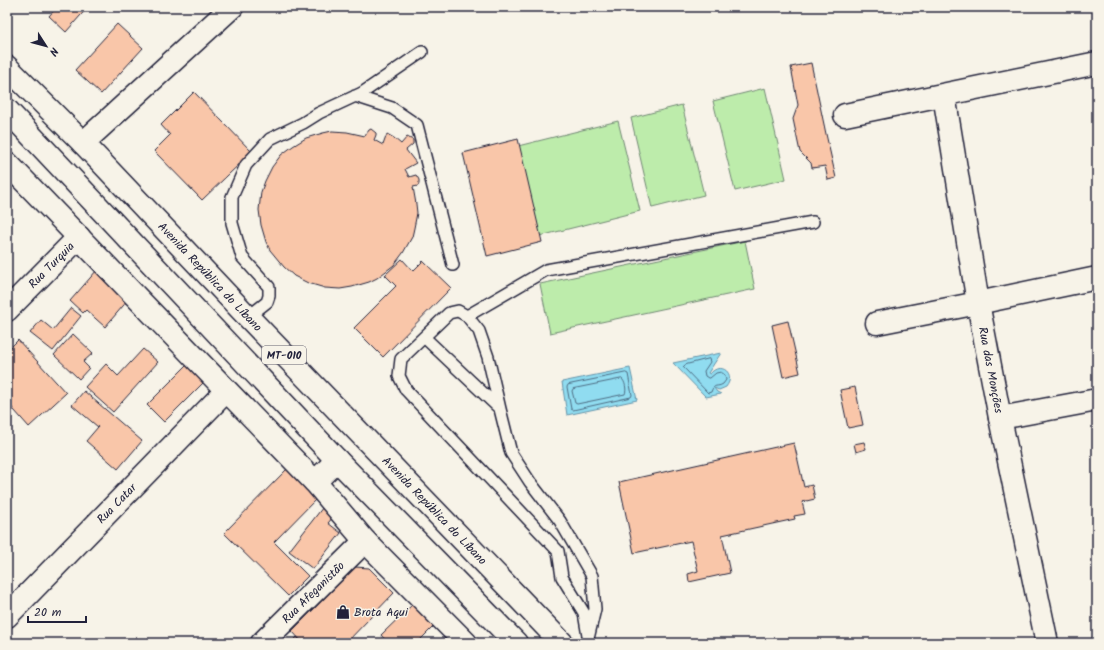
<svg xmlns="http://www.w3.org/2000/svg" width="1104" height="650" font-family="Kalam,sans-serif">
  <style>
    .green { fill: #bdecab; stroke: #708773 }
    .water { fill: #90dcf0; stroke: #6492a8 }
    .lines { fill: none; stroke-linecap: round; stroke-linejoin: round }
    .shore { stroke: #4e6c83; stroke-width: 1 }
    .building { fill: #f9c6a9; stroke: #22223b }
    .lane-casing { stroke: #22223b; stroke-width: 14 }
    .street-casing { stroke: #22223b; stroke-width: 25 }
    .primary-casing { stroke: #22223b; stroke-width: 25 }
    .lane { stroke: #f7f3e8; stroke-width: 11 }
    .street { stroke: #f7f3e8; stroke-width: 22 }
    .primary { stroke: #f7f3e8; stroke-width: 22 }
    .labels { text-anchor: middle; stroke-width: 3; stroke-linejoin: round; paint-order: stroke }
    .shield { fill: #f7f3e8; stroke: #62616f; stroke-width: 1 }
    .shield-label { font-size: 11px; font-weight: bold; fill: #22223b }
    .street-label { font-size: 12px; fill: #22223b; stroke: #f7f3e8 }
    .poi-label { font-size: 12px; fill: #22223b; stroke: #f7f3e8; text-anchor: start }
  </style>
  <rect width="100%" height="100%" fill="#f7f3e8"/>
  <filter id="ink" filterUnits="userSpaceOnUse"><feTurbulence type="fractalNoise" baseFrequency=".025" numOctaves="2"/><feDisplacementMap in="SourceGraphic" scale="8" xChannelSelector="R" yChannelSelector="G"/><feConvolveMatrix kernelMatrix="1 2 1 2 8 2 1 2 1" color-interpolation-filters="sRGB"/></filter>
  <g filter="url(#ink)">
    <path class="green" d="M765,88L786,179L735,191L713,101Z
      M682,105L704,195L652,208L631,118Z
      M618,121L640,211L536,237L514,147Z
      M745,241L755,289L550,333L540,284Z"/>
    <path class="water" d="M721,353L708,373L710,374C720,361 737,373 726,387L719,390L714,388L717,392L721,394L706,397L673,363Z
      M630,368L637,400L567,415L562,382Z"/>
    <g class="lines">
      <path class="shore" d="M709,359L710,362L704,371L705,376L708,378H710L716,373L721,372L725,375L726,380L723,384C717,388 714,383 711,392L708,393L683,367L685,365Z
        M626,373L628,374L632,395L631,397L573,410L571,409L567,387L568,385Z
        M622,379C625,381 627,390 625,394L577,404L575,403L572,391L573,389Z"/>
    </g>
    <path class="building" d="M57,7H88L66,32L49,16Z
      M117,24L143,48L101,94L75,70Z
      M811,63L826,134L836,178L828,180L825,166L812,168L811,163L800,152L793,119L798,105L791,67Z
      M194,92L252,152L202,200L154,151L170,135L161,125Z
      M371,129L376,133V135L374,140L383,145L387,134L394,138L401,144L407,137L413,140V144L406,150L416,163L405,169L409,177L416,175L418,178L419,180V184L418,186L413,187L416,204L417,213L414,228L412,237L403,253L394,265L377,278L369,282L352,287L340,289L325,288L308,283L294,276L284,267L270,250L266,242L261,225L259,210L261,192L265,181L272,167L281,155L293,146L306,138L323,133L332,131L347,132L365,136L369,130Z
      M518,139L542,242L487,256L463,153Z
      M402,259L413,271L423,261L451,288L383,357L354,328L396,286L385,275Z
      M97,270L129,299L105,327L86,310L83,313L70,301Z
      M71,308L81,316L53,351L30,333L41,320L53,330Z
      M788,321L800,373L783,377L772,325Z
      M73,334L93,353L83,362L89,368L79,379L54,355Z
      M18,340L66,393L29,427L7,402V351Z
      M143,349L158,362L113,412L85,387L106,364L118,376Z
      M187,365L204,382L164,422L147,405Z
      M855,387L863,425L848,428L840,390Z
      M84,391L142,441L118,469L86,441L98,427L72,405Z
      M864,442L866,449L856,452L854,444Z
      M794,443L804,487L812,485L815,499L802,502L805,514L794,516L795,519L722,535L730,573L689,582L688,574L698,571L691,541L634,553L619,482Z
      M288,468L318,497L274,542L308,576L288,596L224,533Z
      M323,507L334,516L328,523L341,533L313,569L289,551Z
      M355,567L369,568L394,593L346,643H303L292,631Z
      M415,602L436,624L417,643H388L381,635Z
      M297,637L303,643H291Z"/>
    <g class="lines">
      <defs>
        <path id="lane" d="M355,96L392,108L417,125L453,265
          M467,316L546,270L813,222
          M248,317L267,302L269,296V287L242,257L232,223V197L246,165L270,139L303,123L319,113L362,93L422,52
          M424,337L500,409
          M587,643L595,609L592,576L560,521L530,482L511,453L500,409L488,357L479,331L467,316L458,311L449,313L401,359L399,376L406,390L558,551L562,577L584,613L588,636"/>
        <g id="street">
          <path id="s1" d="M944,95L978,303L1000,418L1047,643"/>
          <path d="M845,115L1097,63"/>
          <path d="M83,143L232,7"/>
          <path d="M7,163L315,482L365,541L466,643"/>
          <path id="s2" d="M7,310L79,237"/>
          <path d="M877,323L978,303L1097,278"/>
          <path d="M1000,418L1097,400"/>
          <path d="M315,482L337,460"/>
          <path id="s3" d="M7,616L226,391"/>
          <path id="s4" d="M262,643L365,541"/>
        </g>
        <g id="primary">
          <path id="s5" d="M7,67L83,143L248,317L562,643"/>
          <path d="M7,110L337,460L516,643"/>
        </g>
      </defs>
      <use href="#lane" class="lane-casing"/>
      <use href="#street" class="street-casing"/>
      <use href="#primary" class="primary-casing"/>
      <use href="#lane" class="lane"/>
      <use href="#street" class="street"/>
      <use href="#primary" class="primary"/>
    </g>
  </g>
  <defs>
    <symbol id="shop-bare" viewBox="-9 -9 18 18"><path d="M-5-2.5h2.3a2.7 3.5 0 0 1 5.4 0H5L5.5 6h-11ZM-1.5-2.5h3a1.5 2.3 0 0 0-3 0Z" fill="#22223b" stroke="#f7f3e8" stroke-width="2.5" paint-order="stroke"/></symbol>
  </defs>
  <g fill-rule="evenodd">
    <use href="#shop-bare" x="333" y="602" width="20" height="20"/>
  </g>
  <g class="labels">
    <rect class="shield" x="262" y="346" width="44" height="18" rx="3"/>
    <g class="shield-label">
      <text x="284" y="359">MT-010</text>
    </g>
    <g class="street-label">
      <text dy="4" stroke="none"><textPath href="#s2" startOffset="63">Rua Turquia</textPath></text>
      <text dy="4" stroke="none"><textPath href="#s5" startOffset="292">Avenida República do Líbano</textPath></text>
      <text dy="4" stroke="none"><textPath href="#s1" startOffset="279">Rua das Monções</textPath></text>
      <text dy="4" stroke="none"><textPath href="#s3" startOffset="157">Rua Catar</textPath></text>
      <text dy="4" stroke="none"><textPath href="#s5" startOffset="616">Avenida República do Líbano</textPath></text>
      <text dy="4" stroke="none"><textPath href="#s4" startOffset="72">Rua Afeganistão</textPath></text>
    </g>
    <g class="poi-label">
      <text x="354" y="616">Brota Aqui</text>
    </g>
  </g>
  <rect width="1104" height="650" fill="none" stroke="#f7f3e8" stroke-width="24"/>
  <rect x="12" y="12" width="1080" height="626" fill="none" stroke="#22223b" stroke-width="1.5" filter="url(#ink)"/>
  <g transform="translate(46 46) rotate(126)" stroke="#f7f3e8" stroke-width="3" paint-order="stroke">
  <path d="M0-3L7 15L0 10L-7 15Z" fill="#22223b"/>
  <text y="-6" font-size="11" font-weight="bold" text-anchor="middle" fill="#22223b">N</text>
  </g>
  <path d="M28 616v6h58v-6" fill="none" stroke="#22223b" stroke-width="2"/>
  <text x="34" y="616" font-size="12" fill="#22223b" stroke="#f7f3e8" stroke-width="3" paint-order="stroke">20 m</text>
</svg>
